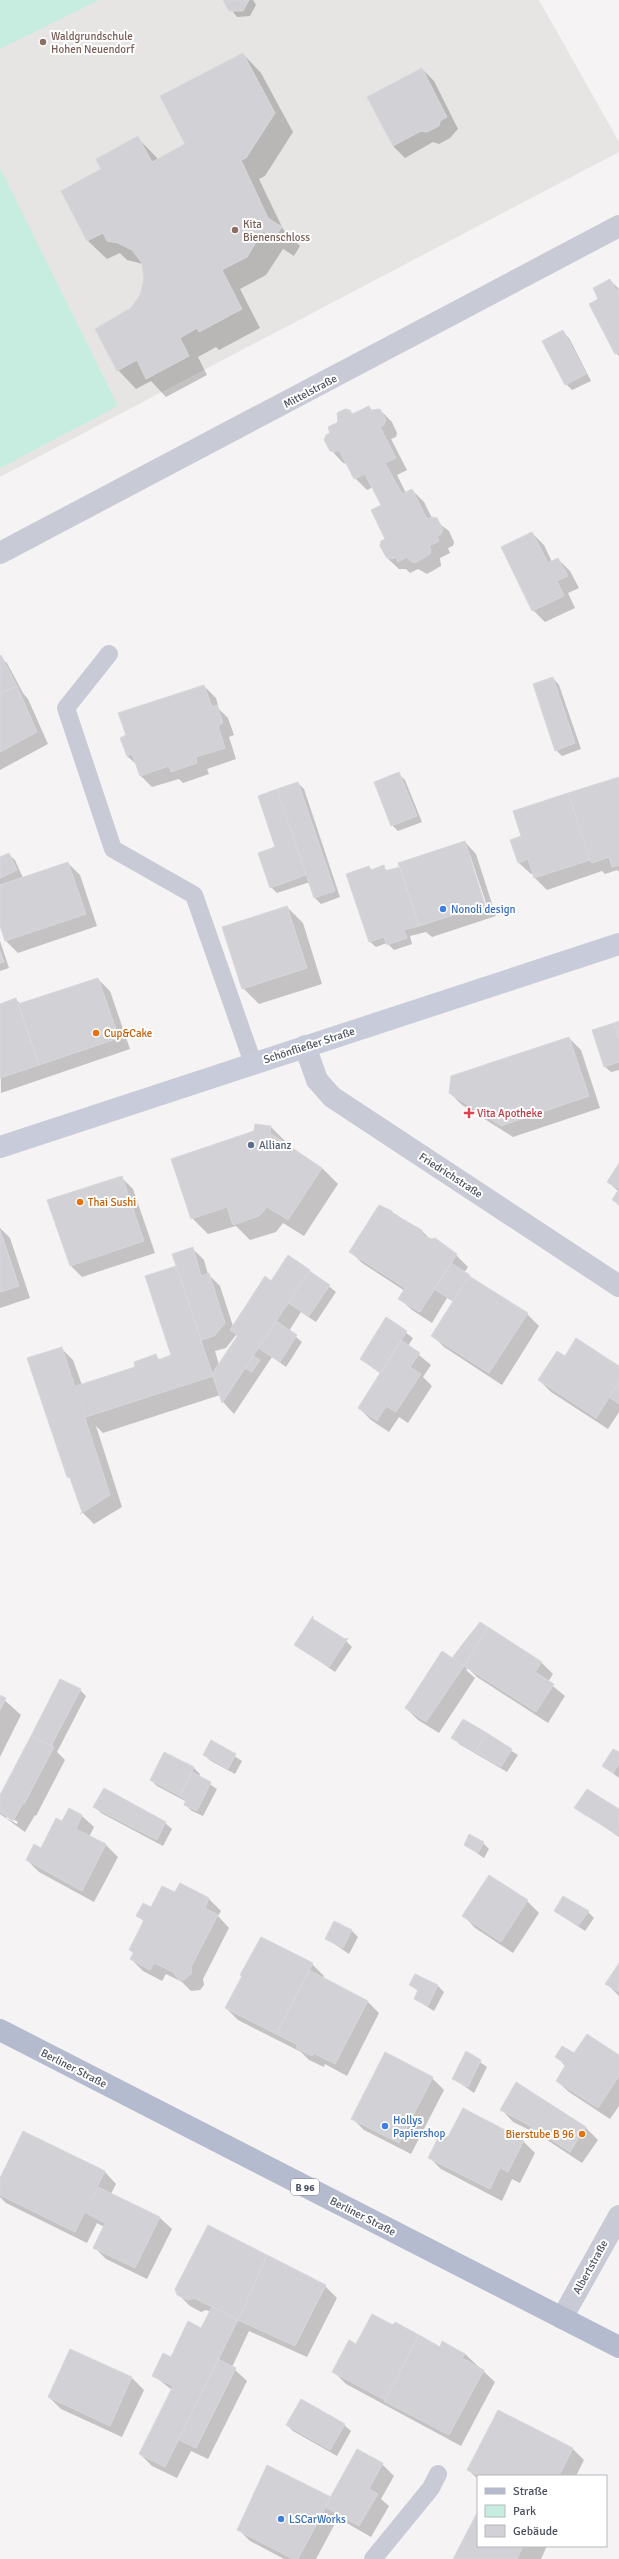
<svg xmlns="http://www.w3.org/2000/svg" width="619" height="2559" font-family="Signika,sans-serif">
  <style>
    .education { fill: #e6e5e4 }
    .green { fill: #c7ede0 }
    .shadow { fill: #0003; fill-rule: evenodd }
    .building { fill: #d1d1d6; stroke: #d7d7dd }
    .lines { fill: none; stroke-linecap: round; stroke-linejoin: round }
    .service { stroke: #c8cbd6; stroke-width: 18 }
    .minor { stroke: #c8cbd6; stroke-width: 22 }
    .secondary { stroke: #c8cbd9; stroke-width: 22 }
    .primary { stroke: #b5bbce; stroke-width: 22 }
    .education-dot { fill: #8d6e63; stroke: #fff; stroke-width: 1.5 }
    .shop-dot { fill: #3f7fe0; stroke: #fff; stroke-width: 1.5 }
    .food-dot { fill: #e8710a; stroke: #fff; stroke-width: 1.5 }
    .health-dot { fill: #e0444e; stroke: #fff; stroke-width: 1.5 }
    .service-dot { fill: #5c6f8a; stroke: #fff; stroke-width: 1.5 }
    .labels { text-anchor: middle; stroke-width: 4; stroke-linejoin: round; paint-order: stroke }
    .shield { fill: #fff; stroke: #82858f; stroke-width: 1 }
    .shield-label { font-size: 10px; font-weight: bold; fill: #4c515f }
    .education-label { font-size: 11px; fill: #785e54; stroke: #fff; text-anchor: start }
    .street-label { font-size: 11px; fill: #4c515f; stroke: #fff }
    .shop-label { font-size: 11px; fill: #366cbe; stroke: #fff; text-anchor: start }
    .food-label { font-size: 11px; fill: #c56008; stroke: #fff; text-anchor: start }
    .health-label { font-size: 11px; fill: #be3a42; stroke: #fff; text-anchor: start }
    .service-label { font-size: 11px; fill: #4e5e75; stroke: #fff; text-anchor: start }
  </style>
  <rect width="100%" height="100%" fill="#f5f3f3"/>
  <path class="education" d="M0,0H539L619,142V152L0,477Z"/>
  <path class="green" d="M0,0H99L0,49Z
    M0,168L118,406L0,468Z"/>
  <path class="shadow" d="M224,0H253L256,5L250,16L237,17Z
    M243,54L261,73L293,132L265,176L259,179L283,229L300,246L294,256L283,249L266,275L240,289L260,328L219,350L216,347L198,357L207,375L166,397L151,381L136,389L118,370L132,309L141,295L145,279L143,264L127,260L120,253L107,259L88,241L62,191L103,169L138,138L159,160L186,145Z
    M422,69L434,81L458,129L450,138L439,144L433,142L405,158L393,146Z
    M610,280L619,289V356L616,353L600,299Z
    M563,332L569,338L591,381L572,390L566,384Z
    M369,407L372,411L380,410L392,422L397,433L396,437L391,439L407,470L397,475L406,493L412,490L424,502L432,518L449,531L454,542L453,546L448,548L450,553L440,558L441,566L427,574L418,569L410,573L406,569H399L386,557L387,540L382,505L373,487L367,490L355,478L348,464L343,463L331,450L332,433L339,423L349,411L353,415ZM400,554L392,559V557Z
    M532,533L544,545L552,562L558,559L570,571L579,588L568,593L575,608L545,622L533,610Z
    M0,657L7,663L23,693L28,699L48,744L0,770Z
    M553,678L559,685L581,749L562,756L556,750Z
    M204,686L216,698L219,709L228,718L234,735L229,737L236,759L207,769L209,774L183,783L179,779L152,787L141,776L137,765L127,756L122,738Z
    M399,774L405,780L422,822L398,831L392,825Z
    M619,778V872L617,870L605,874L602,871L547,890L535,878L534,873L531,874L519,863L522,836Z
    M298,783L304,789L340,897L321,904L315,898L310,882L277,893L271,887L276,847L259,796Z
    M465,842L476,854L496,916L432,937L426,932L410,936L412,944L394,950L387,943L376,947L369,941V868L372,870L383,866L388,872ZM468,855H470L488,909L486,910Z
    M8,854L15,860L23,878L68,863L80,875L97,926L18,953L6,941L0,923V858Z
    M287,907L303,923L322,984L259,1004L243,988Z
    M0,941L9,968L0,971Z
    M98,979L110,991L130,1049L1,1093L0,1005L16,1000L21,1004Z
    M619,1022V1070L611,1072L604,1066Z
    M569,1038L581,1050L600,1108L513,1137L462,1105L450,1093L487,1065L486,1064Z
    M271,1127L287,1143L286,1145L322,1168L338,1184L304,1236L283,1223L276,1232L250,1240L236,1226L208,1234L192,1218Z
    M619,1165V1206L613,1199L618,1191L608,1182Z
    M121,1177L133,1189L155,1253L82,1277L70,1265Z
    M392,1212L422,1231L431,1240L456,1255L468,1267L464,1273L527,1314L539,1326L502,1385L444,1347L432,1335L454,1302L447,1298L432,1323L412,1310L400,1299L405,1291L362,1263L350,1251Z
    M0,1228L10,1238L30,1298L0,1308Z
    M192,1248L204,1260L208,1274L220,1286L233,1326L272,1282L310,1271L336,1292L316,1322L301,1312L289,1331L302,1342L286,1367L272,1357L234,1414L223,1402L220,1395L103,1433L96,1426L122,1507L94,1524L83,1513L30,1358L61,1348L73,1360L82,1385L136,1368L156,1356L160,1360L172,1356L176,1267L179,1270ZM236,1335L238,1336L219,1365L215,1351L226,1348Z
    M387,1319L413,1338L408,1346L431,1365L423,1377L432,1386L408,1423L399,1417L389,1432L371,1420L359,1408L381,1374L361,1359Z
    M565,1357L619,1367V1412L608,1429L551,1392L539,1380Z
    M470,1634L541,1662L553,1674L548,1682L565,1696L548,1723L477,1677L468,1668L466,1670L475,1678L439,1733L418,1720L406,1708L456,1662L453,1657Z
    M346,1641L352,1647L335,1672L296,1645Z
    M80,1690L86,1696L57,1752L65,1760L36,1816L35,1815L25,1832L0,1814V1797ZM6,1815L18,1822L17,1824L6,1818Z
    M0,1696L21,1715L0,1757Z
    M463,1720L518,1755L507,1772L459,1744L453,1737Z
    M212,1742L242,1761L235,1774L211,1761L204,1755Z
    M165,1753L194,1768L200,1774L199,1777L217,1789L203,1816L192,1811L185,1805L187,1802L157,1786L151,1780Z
    M619,1753V1778L603,1766Z
    M587,1790L619,1810V1837L576,1808Z
    M95,1807L165,1823L172,1829L163,1846L101,1813Z
    M69,1809L82,1816L94,1827L89,1837L106,1845L118,1857L94,1902L39,1872L27,1860L41,1849L62,1823Z
    M483,1843L489,1849L484,1858L465,1845Z
    M180,1884L209,1899L221,1911L218,1916L229,1928L203,1979L204,1985L200,1990L191,1991L182,1982L166,1974L162,1981L143,1971L131,1959L134,1954L130,1950L144,1922L138,1915L175,1894Z
    M527,1901L539,1913L513,1953L475,1928L464,1916Z
    M555,1911L588,1912L594,1918L585,1931Z
    M334,1922L352,1931L358,1937L349,1954L327,1939Z
    M312,1964L324,1976L323,1978L367,2001L379,2013L347,2076L325,2064L324,2067L309,2060L301,2052L238,2020L226,2008Z
    M619,1964V1996L607,1984Z
    M416,1975L438,1986L444,1992L434,2011L415,1999L419,1992L411,1985Z
    M466,2052L487,2067L474,2093L454,2079Z
    M574,2055L619,2056V2106L610,2119L569,2092L557,2081L566,2067L557,2057Z
    M432,2078L444,2090L411,2154L364,2130L352,2118Z
    M517,2084L586,2128L598,2140L582,2163L538,2134L513,2122L502,2110Z
    M448,2139L523,2141L535,2153L520,2183L512,2179L502,2201L441,2169L429,2157Z
    M105,2172L116,2184L111,2194L160,2218L172,2229L147,2279L106,2259L94,2247L104,2227L97,2223L87,2243L6,2203L0,2197V2180Z
    M325,2286L337,2298L307,2357L249,2331L232,2367L247,2381L208,2459L191,2451L177,2478L152,2466L140,2454L172,2390L153,2375L202,2329L211,2312L206,2310L201,2312L190,2306L178,2294Z
    M443,2343L465,2354L495,2382L461,2446L346,2384L334,2372L356,2345L440,2348Z
    M70,2350L132,2378L144,2390L122,2437L61,2409L49,2397Z
    M287,2425H344L351,2431L337,2456L293,2431Z
    M572,2448L584,2460L576,2476H478V2479L468,2470Z
    M382,2464L394,2476L381,2499L389,2506L371,2537L338,2518L316,2559H284L250,2541L238,2529L331,2499Z
    M478,2513V2546H547L541,2559H455Z"/>
  <path class="building" d="M223,0H249L243,11H229Z
    M243,53L275,113L246,158L241,160L268,218L282,227L274,238L263,231L247,257L222,270L242,309L199,332L197,328L180,338L189,356L146,379L137,360L117,371L95,329L131,308L140,295L144,279L142,263L132,250L118,243L107,241L103,233L87,241L61,191L101,169L96,159L138,136L152,162L185,144L160,96Z
    M422,68L447,117L440,121L439,126L427,132L421,131L393,146L367,97Z
    M610,279L616,290L619,288V352L615,354L589,304L598,299L593,288Z
    M563,330L586,374L565,385L542,341Z
    M369,406L371,410L380,409L386,420L384,425L380,427L396,458L385,463L402,494L412,489L427,519L432,517L437,518L443,529L441,534L437,536L439,541L429,546L431,550L430,554L415,563L410,561L407,557L398,562L395,556L391,559L386,557L380,546L381,541L385,539L371,510L381,505L365,474L354,479L339,450L335,452L330,451L324,440L326,435L330,433L328,427L338,422L337,413L345,409L350,410L352,414Z
    M532,532L548,563L558,558L568,576L557,581L564,596L532,611L501,547Z
    M1,655L17,686L0,693V656Z
    M553,677L575,743L555,751L533,684Z
    M204,685L212,707L217,705L223,723L218,726L225,748L196,757L197,763L171,772L169,766L140,776L132,754L127,756L120,738L126,735L118,713Z
    M17,686L37,732L0,752V693Z
    M399,772L417,816L391,826L374,782Z
    M619,777V865L612,867L609,857L592,863L590,860L568,793Z
    M298,782L335,891L314,898L277,789Z
    M277,789L306,875L270,888L258,853L275,847L258,796Z
    M568,793L590,860L534,878L528,859L518,863L510,840L521,836L513,811Z
    M465,841L485,905L419,926L398,863Z
    M9,853L17,870L0,878V857Z
    M68,862L86,914L5,941L0,926V885Z
    M384,865L385,871L400,867L419,926L404,930L407,938L387,945L384,937L369,942L346,874L369,866L371,870Z
    M287,906L307,968L242,989L222,927Z
    M0,951L4,962L0,963Z
    M98,978L119,1038L39,1065L18,1004Z
    M16,998L39,1065L0,1078V1004Z
    M619,1021V1039L614,1023Z
    M614,1023L619,1039V1062L604,1067L592,1030Z
    M569,1037L589,1096L501,1126L449,1093L451,1076Z
    M255,1124L271,1126L270,1133L322,1168L288,1220L267,1207L259,1216L233,1225L227,1207L191,1219L171,1159L254,1131Z
    M619,1163V1204L612,1200L619,1189L607,1182Z
    M122,1176L144,1241L70,1266L47,1200Z
    M379,1205L392,1211L393,1214L422,1230L423,1235L431,1239L435,1238L457,1254L420,1312L398,1299L405,1288L349,1252Z
    M0,1230L19,1286L0,1292Z
    M193,1247L201,1276L209,1273L225,1323L214,1336L201,1340L172,1254Z
    M288,1255L310,1270L222,1403L212,1374L238,1335L230,1330L265,1276L271,1281Z
    M451,1263L470,1275L453,1301L434,1289Z
    M176,1266L213,1376L86,1417L76,1386L135,1367L134,1362L156,1354L158,1360L171,1355L145,1276Z
    M309,1271L330,1285L309,1316L288,1303Z
    M469,1276L528,1313L489,1373L431,1336Z
    M386,1317L407,1331L381,1373L360,1359Z
    M276,1321L297,1335L280,1362L258,1348Z
    M576,1338L619,1366V1382L596,1418L538,1380L557,1351L565,1356Z
    M401,1340L420,1353L410,1367L421,1374L396,1412L386,1406L377,1421L358,1408Z
    M62,1347L110,1495L80,1514L82,1512L70,1478L67,1477L27,1358Z
    M253,1356L260,1360L252,1372L245,1368Z
    M619,1382V1404L609,1397Z
    M313,1616V1619L345,1639L348,1638L329,1667L294,1645Z
    M480,1622L488,1627L464,1666L452,1658Z
    M488,1627L542,1662L535,1672L554,1684L536,1712L464,1666Z
    M442,1651L464,1666L426,1722L405,1708Z
    M60,1679L81,1689L52,1744L53,1747L31,1736Z
    M0,1695L6,1698L0,1710Z
    M463,1719L487,1733L475,1752L451,1738Z
    M487,1733L512,1749L501,1767L475,1752Z
    M31,1736L54,1747L24,1804L23,1803L13,1821L0,1812V1795Z
    M211,1740L236,1754L228,1769L203,1755Z
    M613,1749L619,1752V1764L613,1773L602,1766Z
    M164,1752L194,1767L180,1796L150,1780Z
    M192,1772L211,1782L197,1811L184,1805L186,1800L180,1796Z
    M104,1788L166,1822L157,1840L93,1807Z
    M587,1789L619,1809L618,1835L574,1808Z
    M69,1808L82,1815L76,1829L106,1844L82,1891L26,1860L34,1844L41,1848L56,1818L62,1821Z
    M469,1834L484,1842L478,1853L464,1845Z
    M489,1875L528,1900L501,1942L462,1916Z
    M180,1883L209,1898L205,1908L218,1915L191,1967L192,1973L184,1980H179L173,1972L154,1963L150,1970L130,1959L134,1952L129,1950L144,1920L136,1916L143,1903L151,1907L162,1886L175,1892Z
    M563,1896L589,1911L578,1926L554,1911Z
    M334,1921L352,1930L343,1948L325,1939Z
    M261,1937L313,1963L276,2034L225,2008L242,1976L240,1975Z
    M619,1963V1992L605,1984Z
    M309,1970L368,2001L335,2064L313,2053L312,2056L296,2048L298,2045L276,2034Z
    M415,1974L438,1985L428,2006L414,1999L418,1990L409,1985Z
    M587,2034L619,2055V2076L598,2108L556,2081L566,2064L555,2057L562,2046L574,2053Z
    M466,2051L481,2060L468,2087L452,2079Z
    M385,2052L433,2077L399,2143L351,2119Z
    M516,2082L586,2127L570,2152L525,2123L500,2110Z
    M463,2108L524,2140L508,2172L500,2168L490,2189L428,2158L440,2134L448,2137Z
    M23,2131L105,2171L75,2232L0,2195V2178Z
    M98,2187L160,2217L135,2268L93,2248L105,2223L86,2213Z
    M208,2225L267,2255L238,2320L194,2298L188,2300L177,2295L175,2289Z
    M267,2255L326,2285L295,2346L238,2320Z
    M212,2307L238,2320L165,2467L139,2454L173,2386L152,2376L163,2353L171,2357L188,2321L201,2328Z
    M372,2314L393,2325L395,2322L419,2335L385,2400L332,2372L349,2340L356,2344Z
    M419,2335L440,2347L442,2341L465,2354L462,2358L484,2370L449,2435L384,2401Z
    M70,2349L132,2377L110,2426L48,2397Z
    M218,2359L236,2368L196,2448L179,2440Z
    M301,2399L345,2424L330,2450L286,2425Z
    M498,2410L573,2448L559,2476H479L467,2470Z
    M357,2449L383,2463L369,2489L378,2494L359,2526L325,2507Z
    M267,2465L331,2497L298,2559H293L237,2530Z
    M478,2511V2546H523L517,2559H453Z"/>
  <g class="lines">
    <path class="service" d="M109,654L66,708L113,849L194,895L253,1063
      M373,2559L431,2488L438,2474"/>
    <path class="minor" d="M0,553L619,226
      M305,1046L317,1080L332,1097L619,1286
      M562,2318L619,2216"/>
    <path class="secondary" d="M0,1147L619,944"/>
    <path class="primary" d="M0,2030L619,2347"/>
  </g>
  <g class="education-dot">
    <circle cx="43" cy="42" r="4"/>
    <circle cx="235" cy="230" r="4"/>
  </g>
  <g class="shop-dot">
    <circle cx="443" cy="909" r="4"/>
    <circle cx="385" cy="2126" r="4"/>
    <circle cx="281" cy="2519" r="4"/>
  </g>
  <g class="food-dot">
    <circle cx="96" cy="1033" r="4"/>
    <circle cx="80" cy="1202" r="4"/>
    <circle cx="582" cy="2134" r="4"/>
  </g>
  <path class="health-dot" d="M467 1107h4v4h4v4h-4v4h-4v-4h-4v-4h4z"/>
  <circle class="service-dot" cx="251" cy="1145" r="4"/>
  <g class="labels">
    <rect class="shield" x="291" y="2179" width="28" height="16" rx="3"/>
    <g class="shield-label">
      <text x="305" y="2191">B 96</text>
    </g>
    <g class="education-label">
      <text x="51" y="40">Waldgrundschule<tspan x="51" dy="13">Hohen Neuendorf</tspan></text>
      <text x="243" y="228">Kita<tspan x="243" dy="13">Bienenschloss</tspan></text>
    </g>
    <g class="street-label">
      <text transform="translate(310 391) rotate(-28)" y="4">Mittelstraße</text>
      <text transform="translate(309 1045) rotate(-18)" y="4">Schönfließer Straße</text>
      <text transform="translate(451 1175) rotate(33)" y="4">Friedrichstraße</text>
      <text transform="translate(74 2068) rotate(27)" y="4">Berliner Straße</text>
      <text transform="translate(363 2216) rotate(27)" y="4">Berliner Straße</text>
      <text transform="translate(590 2267) rotate(-61)" y="4">Albertstraße</text>
    </g>
    <g class="shop-label">
      <text x="451" y="913">Nonoli design</text>
      <text x="393" y="2124">Hollys<tspan x="393" dy="13">Papiershop</tspan></text>
      <text x="289" y="2523">LSCarWorks</text>
    </g>
    <g class="food-label">
      <text x="104" y="1037">Cup&amp;Cake</text>
      <text x="88" y="1206">Thai Sushi</text>
      <text x="574" y="2138" text-anchor="end">Bierstube B 96</text>
    </g>
    <g class="health-label">
      <text x="477" y="1117">Vita Apotheke</text>
    </g>
    <g class="service-label">
      <text x="259" y="1149">Allianz</text>
    </g>
  </g>
  <rect x="477" y="2475" width="130" height="72" fill="#ffffff" stroke="#b7b9bf"/>
  <rect x="485" y="2488" width="20" height="6" fill="#b5bbce" stroke="#b7b9bf"/>
  <text x="513" y="2495" font-size="12" fill="#4c515f">Straße</text>
  <rect x="485" y="2505" width="20" height="12" fill="#c7ede0" stroke="#b7b9bf"/>
  <text x="513" y="2515" font-size="12" fill="#4c515f">Park</text>
  <rect x="485" y="2525" width="20" height="12" fill="#d1d1d6" stroke="#b7b9bf"/>
  <text x="513" y="2535" font-size="12" fill="#4c515f">Gebäude</text>
</svg>
